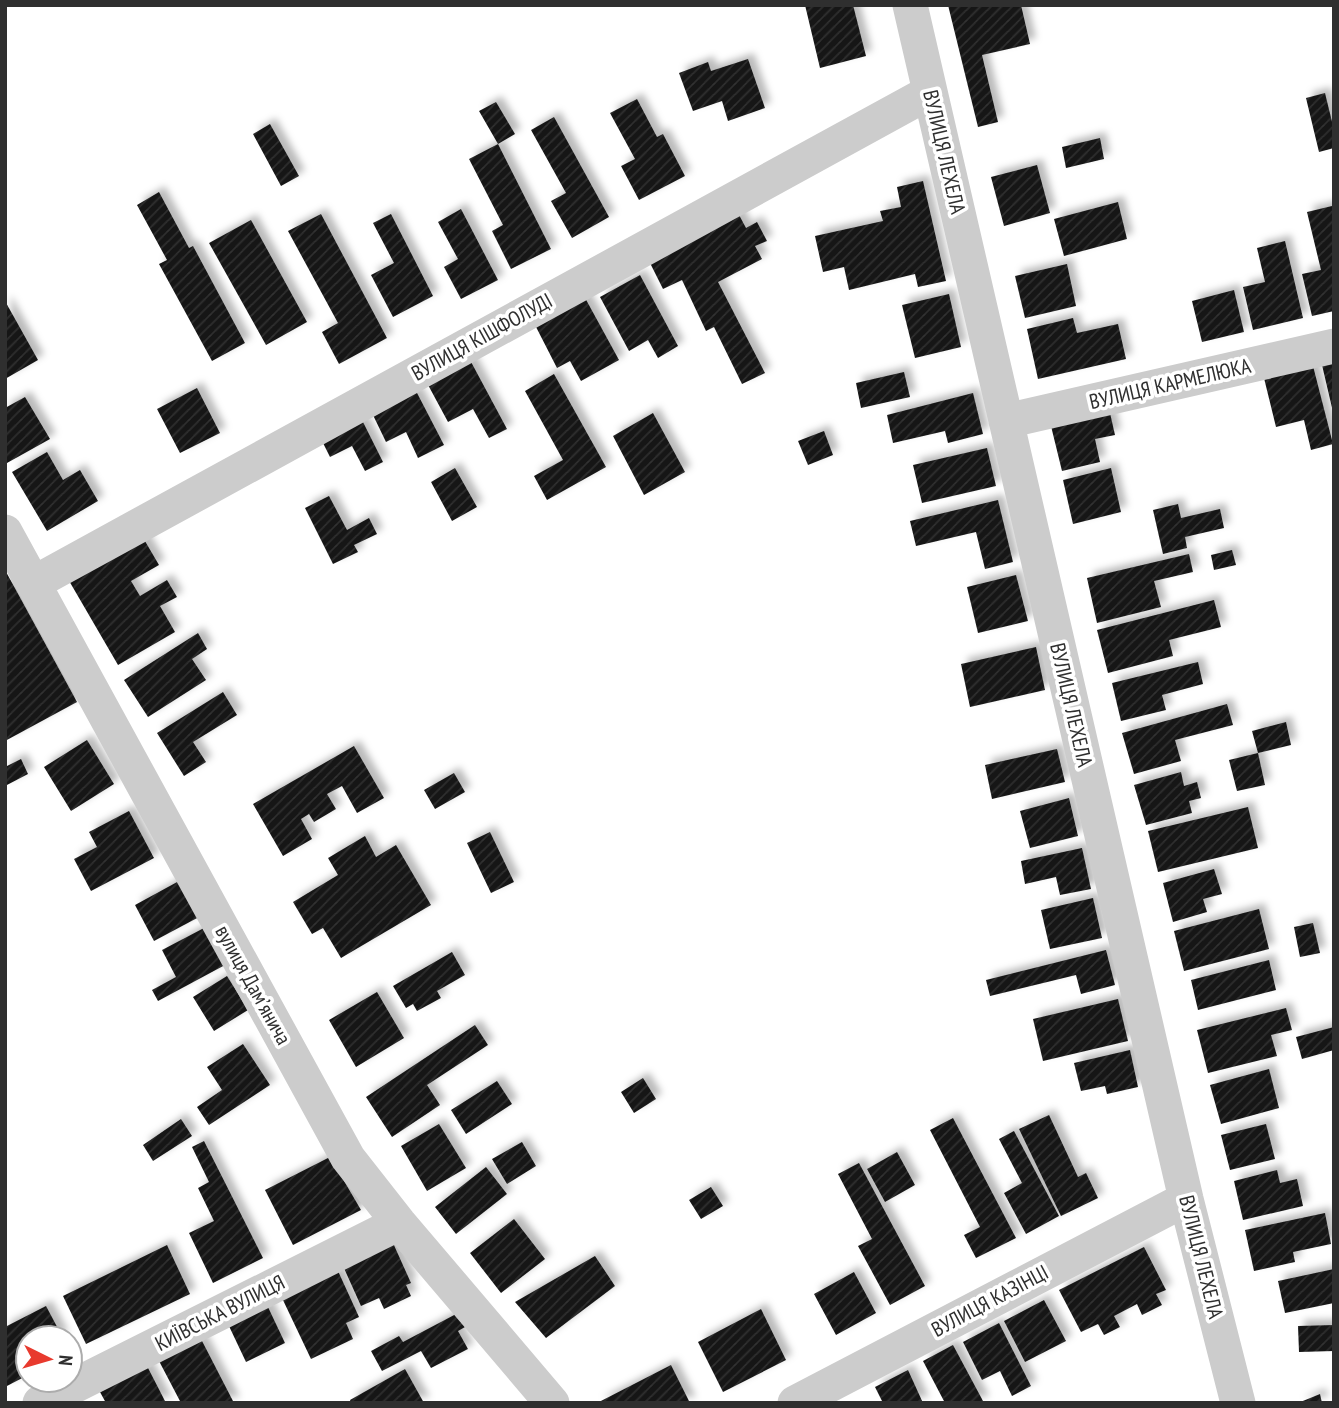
<svg xmlns="http://www.w3.org/2000/svg" width="1339" height="1408" font-family="'PT Sans Narrow',sans-serif">
  <style>
    .building { fill: url(#building-hatch); filter: url(#shadow) }
    .lines { fill: none; stroke-linecap: round; stroke-linejoin: round }
    .street { stroke: #ccc; stroke-width: 35 }
    .labels { text-anchor: middle; stroke-width: 7; stroke-linejoin: round; paint-order: stroke }
    .street-label { font-size: 21px; fill: #2f2f2f; stroke: #fff }
  </style>
  <defs>
    <pattern id="building-hatch" width="6" height="6" patternUnits="userSpaceOnUse" patternTransform="scale(1.75)"><rect width="6" height="6" fill="#161616"/><path d="M-1 1l2-2M0 6l6-6M5 7l2-2" fill="none" stroke="#303030"/></pattern>
    <filter id="shadow"><feDropShadow dx="6" dy="-6" stdDeviation="3.5" flood-color="#0004"/></filter>
  </defs>
  <rect width="100%" height="100%" fill="#fff"/>
  <path class="building" d="M805,5H853L866,56L820,68Z
    M948,5H1021L1030,44L982,55L998,122L978,127Z
    M748,59L765,108L728,121L722,101L693,111L679,73L708,62L711,71Z
    M1325,93L1334,130V148L1319,152L1306,98Z
    M637,99L657,137L663,134L685,176L639,200L621,166L635,159L610,113Z
    M496,102L515,134L498,144L479,111Z
    M554,117L609,217L572,238L551,201L566,193L531,130Z
    M270,124L299,176L281,186L253,134Z
    M1100,138L1104,159L1066,168L1062,147Z
    M498,144L551,249L511,269L492,231L503,225L469,159Z
    M1037,165L1050,213L1004,226L991,177Z
    M923,181L946,281L918,287L915,274L849,290L844,267L823,272L815,236L883,221L880,211L901,207L897,187Z
    M159,192L189,248L193,246L245,343L212,361L159,264L167,260L137,205Z
    M1118,202L1127,239L1064,256L1054,219Z
    M1332,206L1334,311L1312,316L1302,274L1321,270L1307,212Z
    M461,209L498,280L461,299L444,267L458,259L438,222Z
    M738,213L746,228L757,222L767,241L755,246L762,259L718,282L765,373L742,384L714,327L706,331L682,280L663,289L648,259Z
    M321,214L387,338L339,364L322,332L338,323L288,231Z
    M391,214L433,296L393,317L371,275L394,263L373,223Z
    M251,220L307,322L266,345L209,243Z
    M1285,241L1303,318L1253,330L1243,287L1265,282L1257,248Z
    M1067,264L1076,306L1025,318L1015,276Z
    M640,275L678,346L658,358L648,340L629,351L600,297Z
    M1234,290L1244,332L1202,342L1192,301Z
    M949,294L961,347L915,358L902,305Z
    M584,296L619,360L581,381L570,361L557,368L534,323Z
    M5,301L38,360L5,379Z
    M1073,318L1077,333L1118,324L1126,359L1038,379L1027,329Z
    M470,360L507,429L489,438L473,409L448,422L427,383Z
    M1334,363V412H1333L1322,365Z
    M1313,366L1333,444L1311,450L1304,420L1276,427L1264,378Z
    M904,372L910,397L861,408L856,383Z
    M554,374L606,467L547,500L534,476L563,460L525,391Z
    M197,388L220,433L180,453L157,409Z
    M416,391L444,445L418,458L406,432L386,442L372,413Z
    M973,393L983,434L948,443L945,431L893,443L887,415Z
    M25,397L50,439L7,463L5,408Z
    M653,413L685,472L644,495L613,436Z
    M1110,413L1115,435L1095,439L1100,462L1062,471L1051,426Z
    M362,420L383,462L365,471L352,446L330,457L322,441Z
    M824,431L833,455L808,465L798,441Z
    M987,448L996,486L922,503L913,465Z
    M47,452L63,480L80,470L98,501L47,531L12,472Z
    M455,468L477,507L452,521L431,482Z
    M1111,468L1121,512L1073,524L1063,480Z
    M329,496L347,530L369,518L377,534L354,545L358,552L333,564L305,508Z
    M998,500L1013,562L985,569L976,532L916,546L910,521Z
    M1178,504L1181,518L1220,509L1224,528L1185,537L1187,548L1163,554L1153,510Z
    M142,536L159,565L131,581L140,596L167,580L177,597L160,606L175,632L118,665L68,579Z
    M1232,550L1236,565L1214,570L1211,555Z
    M1189,554L1193,572L1154,581L1161,607L1097,623L1087,578Z
    M5,570L77,702L5,741Z
    M1016,575L1028,621L978,633L967,587Z
    M1214,600L1221,627L1169,640L1173,656L1108,673L1097,630Z
    M198,633L207,649L192,659L206,680L148,717L124,680Z
    M1036,647L1045,690L970,707L961,664Z
    M1198,662L1203,684L1162,695L1166,710L1121,721L1112,683Z
    M223,692L237,715L193,742L206,762L184,776L157,733Z
    M1227,704L1233,725L1175,740L1181,761L1134,774L1122,733Z
    M1286,722L1291,745L1258,753L1252,731Z
    M87,740L114,784L71,811L44,767Z
    M354,746L384,798L357,813L342,786L327,794L336,809L314,822L309,814L301,819L312,839L283,856L253,804Z
    M1057,749L1065,782L992,799L985,765Z
    M1258,753L1265,785L1237,791L1229,760Z
    M21,759L28,774L5,786V767Z
    M1181,772L1184,786L1197,782L1201,798L1189,801L1192,813L1146,825L1134,785Z
    M454,773L465,792L435,809L424,790Z
    M1069,798L1078,836L1030,848L1020,811Z
    M1248,807L1258,848L1158,872L1148,831Z
    M129,811L154,858L91,891L74,859L97,847L89,832Z
    M490,832L514,882L491,893L467,843Z
    M365,836L376,857L396,845L431,905L341,958L323,928L312,934L293,902L338,875L328,858Z
    M1082,848L1091,889L1060,895L1056,877L1025,884L1021,861Z
    M1214,869L1222,894L1203,899L1207,912L1173,922L1163,883Z
    M179,881L199,917L154,941L135,905Z
    M1093,898L1102,938L1050,949L1041,910Z
    M1259,909L1269,949L1184,971L1174,931Z
    M1313,923L1320,953L1300,957L1294,927Z
    M204,928L225,965L158,1001L152,990L176,977L162,950Z
    M1106,950L1115,985L1081,994L1076,975L990,996L986,980Z
    M452,952L465,975L437,991L441,998L417,1011L413,1004L406,1008L393,986Z
    M1269,960L1276,990L1198,1010L1191,980Z
    M227,976L248,1010L214,1031L193,997Z
    M377,992L404,1038L356,1067L329,1020Z
    M1118,999L1128,1041L1043,1061L1033,1019Z
    M1286,1008L1292,1030L1271,1035L1277,1056L1208,1073L1197,1030Z
    M475,1025L488,1045L427,1085L440,1105L392,1137L366,1097Z
    M1334,1027V1050L1302,1059L1296,1037Z
    M243,1044L270,1085L209,1125L197,1107L222,1090L207,1067Z
    M1130,1050L1138,1087L1107,1094L1105,1086L1081,1091L1074,1063Z
    M1269,1069L1279,1108L1221,1124L1210,1085Z
    M643,1078L656,1099L634,1113L621,1092Z
    M497,1081L512,1104L466,1134L451,1110Z
    M1049,1115L1078,1177L1086,1173L1098,1198L1061,1216L1019,1129Z
    M953,1118L1016,1238L976,1258L964,1235L980,1227L930,1130Z
    M181,1119L192,1136L153,1161L143,1145Z
    M439,1124L466,1168L427,1191L401,1146Z
    M1266,1124L1275,1159L1230,1170L1221,1135Z
    M1014,1131L1059,1216L1026,1234L1004,1193L1022,1183L999,1139Z
    M204,1141L263,1258L213,1283L189,1233L214,1221L198,1188L209,1182L192,1147Z
    M522,1142L536,1166L507,1184L492,1159Z
    M897,1152L915,1185L885,1202L867,1169Z
    M330,1157L361,1210L293,1245L265,1190Z
    M859,1163L925,1286L890,1305L858,1246L872,1239L838,1174Z
    M486,1167L507,1194L456,1234L435,1207Z
    M1277,1170L1280,1183L1297,1179L1303,1206L1243,1220L1234,1181Z
    M711,1187L723,1206L701,1219L689,1200Z
    M1325,1213L1331,1244L1293,1252L1295,1262L1254,1271L1245,1230Z
    M514,1219L545,1259L501,1293L470,1253Z
    M393,1243L411,1283L406,1285L411,1296L384,1309L379,1298L361,1306L343,1266Z
    M167,1245L190,1294L86,1344L63,1296Z
    M1144,1247L1166,1290L1156,1294L1162,1305L1142,1315L1137,1304L1114,1316L1120,1327L1104,1335L1098,1324L1081,1332L1059,1290Z
    M595,1256L615,1286L546,1338L515,1302Z
    M1334,1269V1303L1285,1313L1278,1281Z
    M338,1271L359,1317L346,1323L353,1339L311,1359L282,1298Z
    M854,1272L876,1313L836,1335L814,1294Z
    M1044,1300L1066,1341L1025,1362L1004,1321Z
    M267,1305L285,1343L246,1362L228,1324Z
    M46,1306L63,1338H28V1375L5,1387V1327Z
    M761,1309L786,1360L723,1392L698,1342Z
    M458,1313L465,1327L458,1331L468,1349L431,1368L421,1351L382,1371L371,1351L399,1336L403,1342Z
    M999,1323L1031,1386L1012,1396L1000,1371L982,1380L963,1342Z
    M1334,1325V1351L1299,1352L1298,1326Z
    M201,1339L234,1403H181L159,1361Z
    M953,1345L983,1401L980,1403H945L923,1361Z
    M671,1365L690,1403H597Z
    M147,1366L166,1403H106L100,1392Z
    M405,1369L424,1403H351L350,1400Z
    M908,1370L923,1403H883L875,1387Z
    M1320,1394L1322,1403H1298Z"/>
  <g class="lines">
    <path class="street" d="M910,5L1186,1199L1238,1403
      M1006,421L1334,346
      M5,532L348,1158L399,1223L552,1403
      M34,583L930,92
      M40,1403L399,1223
      M795,1403L1186,1199"/>
  </g>
  <g class="labels">
    <g class="street-label">
      <text transform="translate(944 152) rotate(77)" y="7">ВУЛИЦЯ ЛЕХЕЛА</text>
      <text transform="translate(482 337) rotate(-29)" y="7">ВУЛИЦЯ КІШФОЛУДІ</text>
      <text transform="translate(1170 384) rotate(-13)" y="7">ВУЛИЦЯ КАРМЕЛЮКА</text>
      <text transform="translate(1071 705) rotate(77)" y="7">ВУЛИЦЯ ЛЕХЕЛА</text>
      <text transform="translate(253 985) rotate(61)" y="7">вулиця Дамʼянича</text>
      <text transform="translate(1201 1257) rotate(76)" y="7">ВУЛИЦЯ ЛЕХЕЛА</text>
      <text transform="translate(990 1301) rotate(-28)" y="7">ВУЛИЦЯ КАЗІНЦІ</text>
      <text transform="translate(220 1313) rotate(-27)" y="7">КИЇВСЬКА ВУЛИЦЯ</text>
    </g>
  </g>
  <rect width="1339" height="1408" fill="none" stroke="#2f2f2f" stroke-width="14"/>
  <g transform="translate(49 1359) rotate(95)"><circle r="33" fill="#ffffff" stroke="#acacac" stroke-width="2"/>
  <path d="M0-5L12 26L0 18L-12 26Z" fill="#e83a2e"/>
  <text y="-10" font-size="19" font-weight="bold" text-anchor="middle" fill="#2f2f2f">N</text>
  </g>
</svg>
